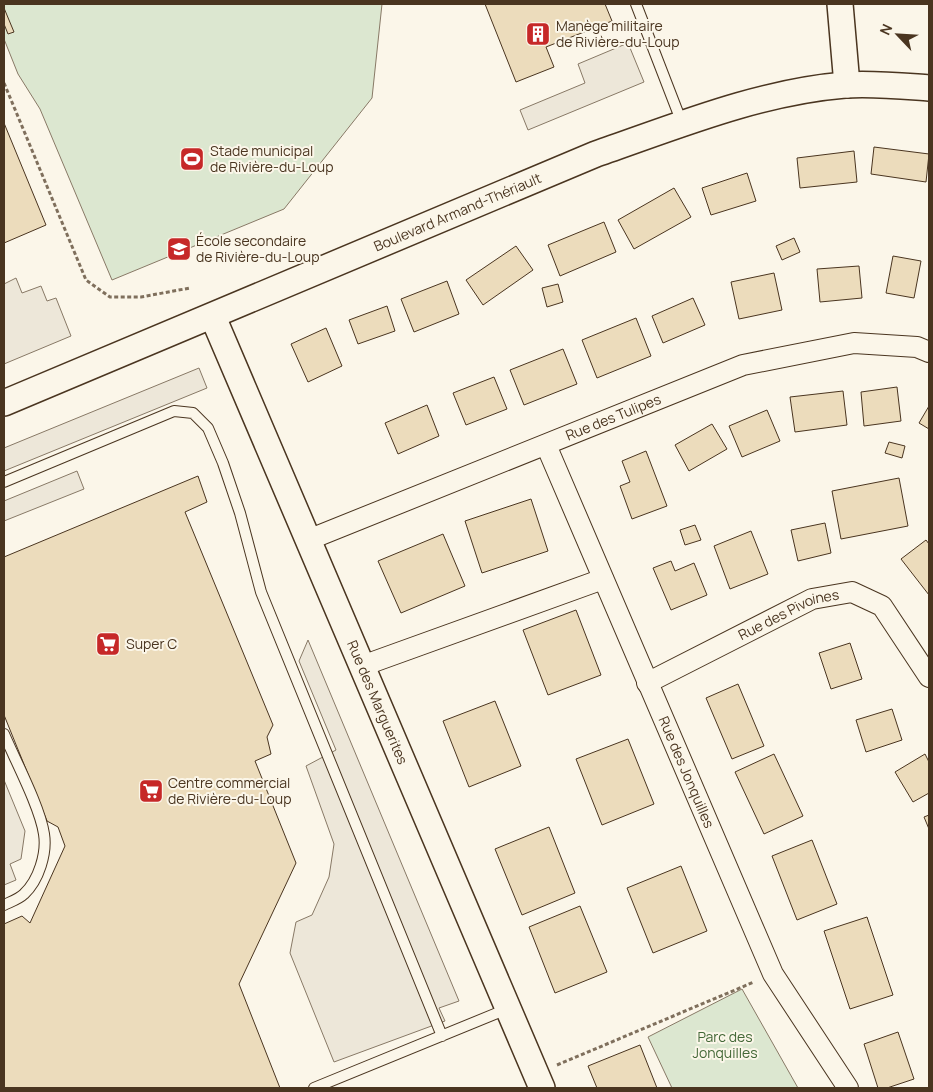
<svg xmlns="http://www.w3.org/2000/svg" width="933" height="1092" font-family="Manrope,sans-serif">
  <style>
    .green { fill: #dce7d0; stroke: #887966 }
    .parking { fill: #ede7d9; stroke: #887966 }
    .building { fill: #ecdcbc; stroke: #4a3520 }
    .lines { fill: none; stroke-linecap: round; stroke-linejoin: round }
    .service-casing { stroke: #4a3520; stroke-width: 12 }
    .minor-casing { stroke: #4a3520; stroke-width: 22 }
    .tertiary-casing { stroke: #4a3520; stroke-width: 28 }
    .path { stroke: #7f6f5c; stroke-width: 3; stroke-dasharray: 4 2.5; stroke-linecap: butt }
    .service { stroke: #fbf6e9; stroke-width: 10 }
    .minor { stroke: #fbf6e9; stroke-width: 20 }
    .tertiary { stroke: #fbf6e9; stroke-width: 25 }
    .labels { text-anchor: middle; stroke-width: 4; stroke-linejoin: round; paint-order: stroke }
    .poi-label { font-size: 14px; fill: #4a3520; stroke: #fbf6e9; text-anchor: start }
    .street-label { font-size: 14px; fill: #4a3520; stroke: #fbf6e9 }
    .park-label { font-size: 14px; fill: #436837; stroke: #fbf6e9 }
  </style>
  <rect width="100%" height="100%" fill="#fbf6e9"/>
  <path class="green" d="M4,4H382L372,98L284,209L112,280L40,109L18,74L4,39Z
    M742,989L798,1088H672L648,1037Z"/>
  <path class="parking" d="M628,43L644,82L528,130L520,110L585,83L578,64Z
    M16,278L22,293L41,286L47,301L56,298L71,336L4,364V284Z
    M199,368L207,388L4,471V448Z
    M77,471L84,489L4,521V501Z
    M308,640L459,1001L439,1008L445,1021L334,1062L290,953L296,922L312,915L329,877L334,844L306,766L336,750L299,661Z
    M4,780L25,831L21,859L10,864L16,880L4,885Z"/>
  <path class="building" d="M485,4H605L612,21L546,47L554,67L516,82Z
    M4,8L14,32L8,34L4,24Z
    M4,123L46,225L4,243Z
    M874,147L929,154L926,182L871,174Z
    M854,151L857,182L800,188L797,158Z
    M747,173L756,201L711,215L702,188Z
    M674,188L691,217L634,249L618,220Z
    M604,222L616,252L560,276L548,245Z
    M794,238L800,252L782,260L776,246Z
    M516,246L533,270L483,305L466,280Z
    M893,256L921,261L914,298L886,293Z
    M859,266L862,298L820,302L817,269Z
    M774,273L782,310L739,319L731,282Z
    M447,281L459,314L414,332L401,299Z
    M558,284L563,302L547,307L542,288Z
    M693,298L705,325L663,343L652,316Z
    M387,306L395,331L358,344L349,320Z
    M636,318L651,356L597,378L582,340Z
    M326,328L342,366L308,382L291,344Z
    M563,349L577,384L524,405L510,370Z
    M494,377L507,409L466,425L453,393Z
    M897,387L901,421L864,426L861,392Z
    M843,391L847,425L795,432L790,397Z
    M427,405L439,436L398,454L385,423Z
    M929,406V429L919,423Z
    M767,410L780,441L742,457L729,426Z
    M712,424L727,449L689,471L675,445Z
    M889,442L905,446L902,458L885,453Z
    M646,451L667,506L632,519L620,486L630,482L622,461Z
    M198,476L207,502L185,512L273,725L267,737L271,754L255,761L296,863L239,984L280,1088H4V924L22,916L30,923L65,846L58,827L47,821L4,715V557Z
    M899,478L908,526L841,539L832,491Z
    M531,499L548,551L482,573L465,521Z
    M825,523L831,553L798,561L791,530Z
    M695,525L701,540L685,545L680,530Z
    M751,531L768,574L730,589L714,546Z
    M443,534L465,586L401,613L378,561Z
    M926,540L929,544V595L901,559Z
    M671,561L675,571L694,563L707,595L671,610L653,568Z
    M576,610L601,675L548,695L523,630Z
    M850,643L862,679L831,689L819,653Z
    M738,684L764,746L732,759L706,698Z
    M495,701L521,766L469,787L443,721Z
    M892,709L902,740L866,752L856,720Z
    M628,739L654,804L602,825L576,759Z
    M774,754L803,816L764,834L735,772Z
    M925,754L929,762V793L913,802L895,772Z
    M929,815V829L924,817Z
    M549,827L575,893L522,915L495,849Z
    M812,840L837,904L797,920L772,856Z
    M681,866L707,931L653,953L627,888Z
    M580,906L607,972L555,993L529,927Z
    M867,917L893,995L850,1009L824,931Z
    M898,1032L914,1079L887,1088H878L864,1044Z
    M640,1045L657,1088H597L588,1066Z"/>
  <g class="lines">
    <defs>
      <path id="service" d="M636,4L682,123
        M4,482L174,411L193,413L208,428L223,463L240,513L261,592L442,1036
        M4,734C15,760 40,807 44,834C47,853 39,880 24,894C19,899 10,902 4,905
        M314,1088L507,1009"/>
      <g id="minor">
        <path id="s1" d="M546,445L773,974L848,1088"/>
        <path id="s2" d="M308,540L743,365L854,343L917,347L929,352"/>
        <path d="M362,666L603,579"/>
        <path id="s3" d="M647,683L812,599L852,592L882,606L929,677"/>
      </g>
      <g id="tertiary">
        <path d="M840,4L847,85"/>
        <path id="s4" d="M213,317L542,1088"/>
        <path id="s5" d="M4,403L596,154C677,126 759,92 845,85C873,83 902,86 929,88"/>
      </g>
    </defs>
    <use href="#service" class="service-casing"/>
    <use href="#minor" class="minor-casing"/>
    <use href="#tertiary" class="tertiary-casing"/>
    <path class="path" d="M4,83L86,280L110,297H141L190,288
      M557,1065L754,982"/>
    <use href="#service" class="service"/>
    <use href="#minor" class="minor"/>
    <use href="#tertiary" class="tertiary"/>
  </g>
  <defs>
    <symbol id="building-square" viewBox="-11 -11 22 22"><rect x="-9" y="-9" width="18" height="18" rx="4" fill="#c62828" stroke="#fbf6e9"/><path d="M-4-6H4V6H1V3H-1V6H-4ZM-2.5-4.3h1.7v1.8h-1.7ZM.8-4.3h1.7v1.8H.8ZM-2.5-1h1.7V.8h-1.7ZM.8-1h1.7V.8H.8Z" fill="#fff"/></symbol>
    <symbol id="stadium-square" viewBox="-11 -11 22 22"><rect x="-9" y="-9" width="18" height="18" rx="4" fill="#c62828" stroke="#fbf6e9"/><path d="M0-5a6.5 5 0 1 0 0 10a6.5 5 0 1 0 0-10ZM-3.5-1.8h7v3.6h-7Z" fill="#fff"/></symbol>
    <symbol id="school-square" viewBox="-11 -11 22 22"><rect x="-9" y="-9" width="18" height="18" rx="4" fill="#c62828" stroke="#fbf6e9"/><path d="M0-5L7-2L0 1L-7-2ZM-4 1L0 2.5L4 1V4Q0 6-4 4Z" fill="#fff"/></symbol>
    <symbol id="supermarket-square" viewBox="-11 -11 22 22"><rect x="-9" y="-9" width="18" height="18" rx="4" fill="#c62828" stroke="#fbf6e9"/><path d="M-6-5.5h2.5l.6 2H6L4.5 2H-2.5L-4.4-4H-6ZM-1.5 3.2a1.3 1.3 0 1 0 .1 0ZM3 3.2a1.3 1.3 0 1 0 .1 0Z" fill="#fff"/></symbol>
  </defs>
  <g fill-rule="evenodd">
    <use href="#building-square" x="524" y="20" width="28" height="28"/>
    <use href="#stadium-square" x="178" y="145" width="28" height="28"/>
    <use href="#school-square" x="165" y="235" width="28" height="28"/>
    <use href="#supermarket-square" x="94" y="630" width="28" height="28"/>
    <use href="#supermarket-square" x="137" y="777" width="28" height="28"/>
  </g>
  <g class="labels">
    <g class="poi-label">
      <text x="556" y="31">Manège militaire<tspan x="556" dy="16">de Rivière-du-Loup</tspan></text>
      <text x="210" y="156">Stade municipal<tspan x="210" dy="16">de Rivière-du-Loup</tspan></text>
      <text x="196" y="246">École secondaire<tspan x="196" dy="16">de Rivière-du-Loup</tspan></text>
      <text x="126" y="649">Super C</text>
      <text x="168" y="788">Centre commercial<tspan x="168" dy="16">de Rivière-du-Loup</tspan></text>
    </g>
    <g class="street-label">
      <text dy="5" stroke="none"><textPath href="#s5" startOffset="492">Boulevard Armand-Thériault</textPath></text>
      <text dy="5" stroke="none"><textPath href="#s2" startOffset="329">Rue des Tulipes</textPath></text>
      <text dy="5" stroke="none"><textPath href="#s3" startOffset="158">Rue des Pivoines</textPath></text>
      <text dy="5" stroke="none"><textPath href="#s4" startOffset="419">Rue des Marguerites</textPath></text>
      <text dy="5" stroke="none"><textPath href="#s1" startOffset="356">Rue des Jonquilles</textPath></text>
    </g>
    <g class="park-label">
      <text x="725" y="1042">Parc des<tspan x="725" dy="16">Jonquilles</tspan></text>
    </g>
  </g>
  <rect width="933" height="1092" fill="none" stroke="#4a3520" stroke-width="10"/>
  <g transform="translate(898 35) rotate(295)" stroke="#fbf6e9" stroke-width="4" paint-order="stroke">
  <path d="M0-4L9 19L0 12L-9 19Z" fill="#4a3520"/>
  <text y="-8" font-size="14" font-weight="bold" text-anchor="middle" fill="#4a3520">N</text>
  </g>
</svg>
